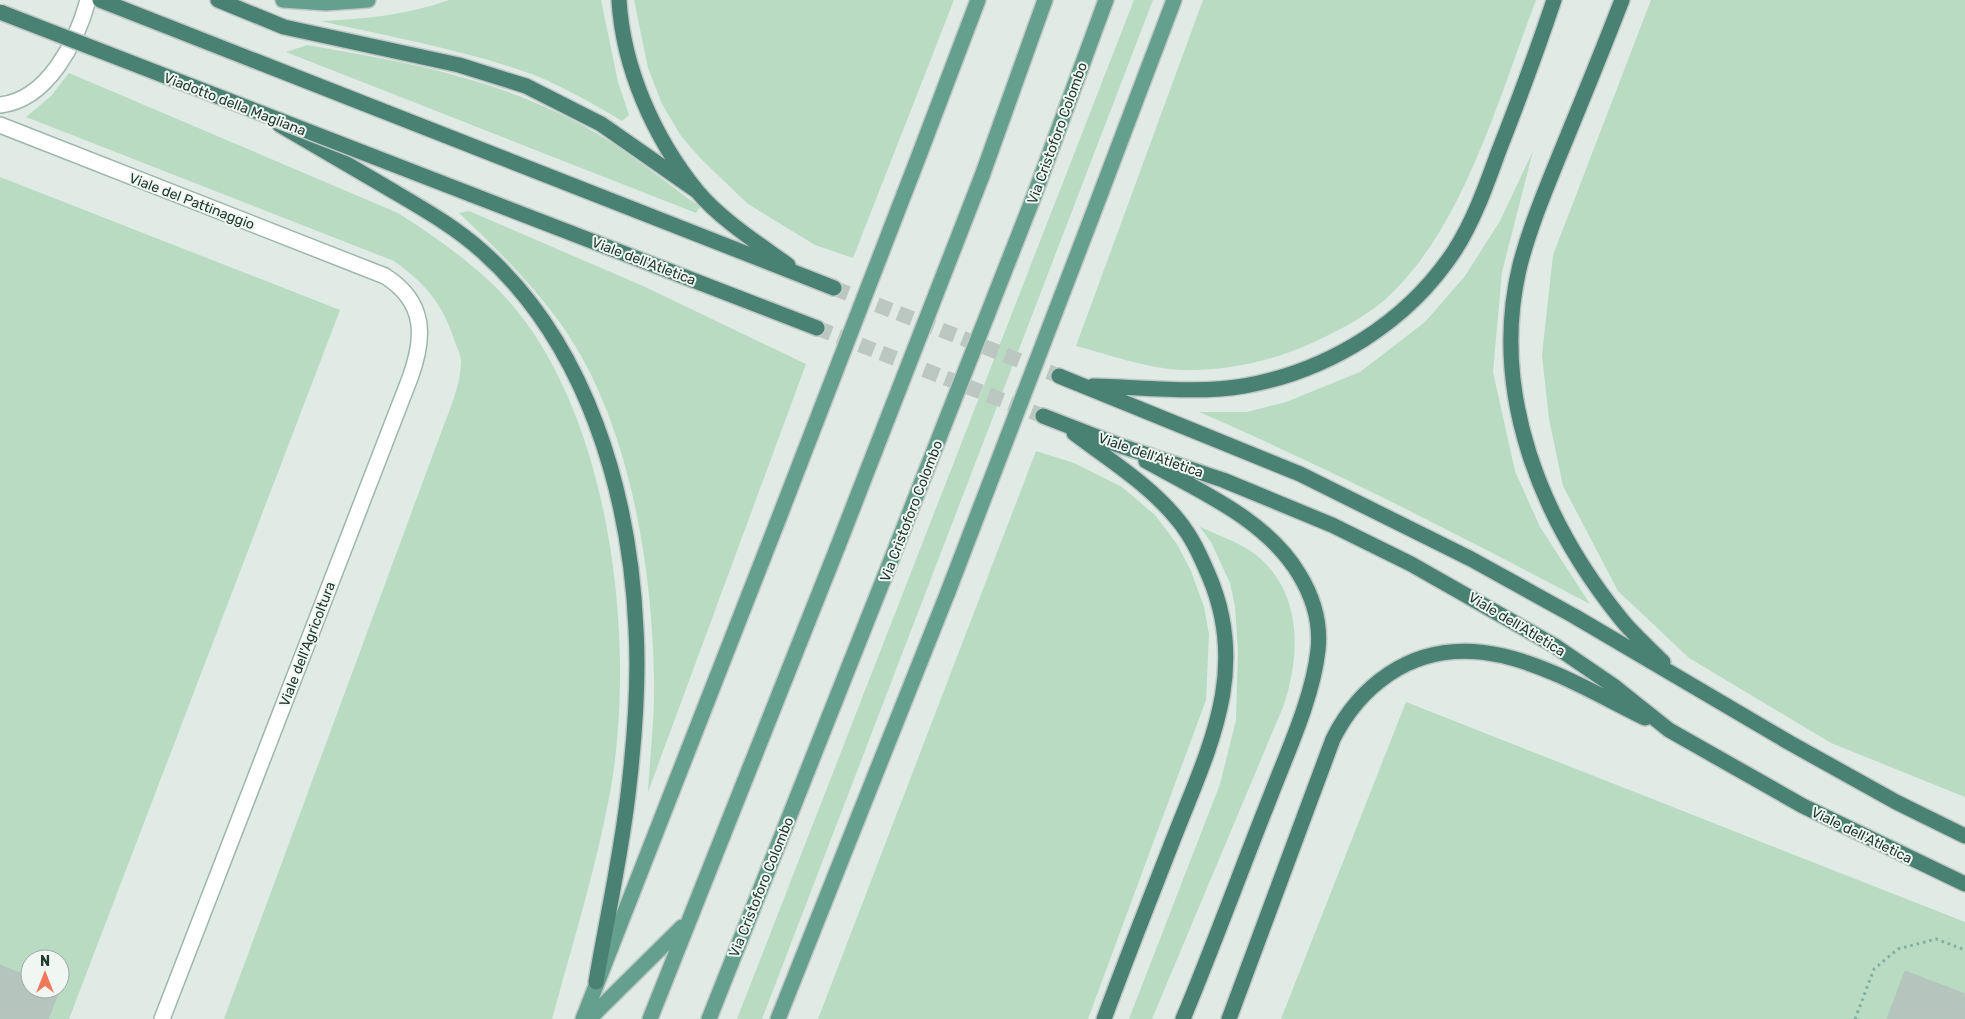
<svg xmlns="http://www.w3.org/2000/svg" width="1965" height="1019" font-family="Rubik,sans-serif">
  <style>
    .green { fill: #b9dbc1; fill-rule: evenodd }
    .building { fill: #b5c5be; stroke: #b2c4bc }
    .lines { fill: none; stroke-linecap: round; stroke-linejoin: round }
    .trunk-tunnel { stroke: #bac8c1; stroke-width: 15; stroke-dasharray: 15 8; stroke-linecap: butt }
    .secondary-casing { stroke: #9fb6ad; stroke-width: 18 }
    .primary-casing { stroke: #c1c8c6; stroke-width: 18 }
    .trunk-casing { stroke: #c1c8c6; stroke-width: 18 }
    .path { stroke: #81ae9e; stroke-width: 3; stroke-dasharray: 2.5 4; stroke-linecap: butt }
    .secondary { stroke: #fff; stroke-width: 15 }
    .primary { stroke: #659f8e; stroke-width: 15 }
    .trunk { stroke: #498273; stroke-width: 15 }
    .primary-bridge-casing { stroke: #c1c8c6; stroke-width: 18; stroke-linecap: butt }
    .trunk-bridge-casing { stroke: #c1c8c6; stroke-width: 18; stroke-linecap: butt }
    .primary-bridge { stroke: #659f8e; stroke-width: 15 }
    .trunk-bridge { stroke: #498273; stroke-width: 15 }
    .labels { text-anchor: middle; stroke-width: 4; stroke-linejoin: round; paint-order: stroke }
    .street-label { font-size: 14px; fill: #213a32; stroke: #f0f7f3 }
  </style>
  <rect width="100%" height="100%" fill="#e0ebe5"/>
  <path class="green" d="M449,0H601L618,82L629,115L622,121C590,102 556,82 520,70C455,48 387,36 320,21C364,19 407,15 449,0Z
    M634,0H954L853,258L815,245L748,204L700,158L681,136L662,104L648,68Z
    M1134,0H1153L762,1019H737Z
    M1203,0H1536C1500,94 1465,222 1392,293C1370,315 1340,330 1312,343C1272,361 1228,371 1183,370C1147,369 1111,355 1076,346Z
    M1651,0H1965V797L1831,743L1689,658L1618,591L1563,486L1549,419L1542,355L1553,255Z
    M307,45C405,62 493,77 582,125C624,148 661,179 700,207L696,213L286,52Z
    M69,73L398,213C437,238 475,264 507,299C612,416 638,647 609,798C595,872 572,946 552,1019H224L442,430C450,409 460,386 461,364C462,357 457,348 455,342C443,304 426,284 394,261L26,117L51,96Z
    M1533,151L1502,272L1493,372L1515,471L1540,527L1590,604C1461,536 1333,470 1199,412H1247L1286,402L1360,372L1425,322L1465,276L1500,221Z
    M0,177L340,310L69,1019H0ZM30,959H60V989H30Z
    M469,211L643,286L806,364L648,792C650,754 655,716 654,678C652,563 629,420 561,324C531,283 496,248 459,213Z
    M1036,451L1074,463L1122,487L1155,515L1177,544L1191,571L1204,607L1209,634L1206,700L1088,1019H818Z
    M1200,527C1220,536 1245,544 1261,559C1303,598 1300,658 1283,707L1152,1019H1129L1220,784L1236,720L1238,652L1235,606L1230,583L1211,542Z
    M1406,702L1965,922V1019H1281Z"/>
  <path class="building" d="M0,965L30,977V989H60L48,1019H0Z
    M1905,971L1965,994V1019H1887Z"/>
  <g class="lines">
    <path class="trunk-tunnel" d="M834,288L1059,376
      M817,328L1043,416"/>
    <defs>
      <path id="secondary" d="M0,105C48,100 77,41 88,0
        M0,125L385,276C426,302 425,337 410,378L162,1019"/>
      <path id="primary" d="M283,0L326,3L368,0
        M920,153L978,0
        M982,176L1045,0
        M1034,196L1106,0
        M1091,219L1174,0
        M583,1019L777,523
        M589,1019L682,927
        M650,1019L838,546
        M709,1019L888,568
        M778,1019L948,592"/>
      <path id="trunk" d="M100,0L834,288
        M218,0L284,27L459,65L526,86L601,124L697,191
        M619,0C623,68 654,138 697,191C720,219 759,244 788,265
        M1622,0C1602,52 1581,103 1560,154C1545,191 1530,227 1520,265C1489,392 1541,520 1621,619C1633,634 1649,648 1663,662
        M280,125C314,145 347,164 381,184C416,205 452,224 483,252C587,345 630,493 636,629C639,681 635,734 629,786C622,852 607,917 596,982
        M470,194L817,328
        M1059,376L1300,474L1471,559L1574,616L1790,743L1896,802L1965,836
        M1093,386C1140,387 1199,394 1244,386C1329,371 1408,322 1455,250C1474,220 1486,186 1498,153C1518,102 1537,51 1554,0
        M1043,416L1118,445L1223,480L1332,525L1411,564L1555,646L1615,687L1669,730L1803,806L1965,884
        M1074,433C1109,460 1150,485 1178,520C1192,537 1200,555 1209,576C1250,672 1208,750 1173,840C1150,899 1126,959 1104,1019
        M1146,461C1199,491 1266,519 1299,574C1313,597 1321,623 1318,650C1313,698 1286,755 1269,800C1240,873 1213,947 1183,1019
        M1229,1019L1333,739C1346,713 1365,690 1389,674C1474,617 1567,680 1645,718"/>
    </defs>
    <use href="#secondary" class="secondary-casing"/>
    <use href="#primary" class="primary-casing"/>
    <use href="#trunk" class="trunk-casing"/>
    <path class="path" d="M1855,1019L1874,969L1898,949L1936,939L1965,950"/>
    <use href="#secondary" class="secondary"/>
    <use href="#primary" class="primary"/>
    <use href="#trunk" class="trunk"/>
    <defs>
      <path id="primary-bridge" d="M777,523L920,153
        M838,546L982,176
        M888,568L1034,196
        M948,592L1091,219"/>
      <path id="trunk-bridge" d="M0,12L470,194"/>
    </defs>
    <use href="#primary-bridge" class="primary-bridge-casing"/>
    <use href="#trunk-bridge" class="trunk-bridge-casing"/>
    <use href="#primary-bridge" class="primary-bridge"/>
    <use href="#trunk-bridge" class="trunk-bridge"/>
  </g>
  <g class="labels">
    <g class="street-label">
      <text transform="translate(235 104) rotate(21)" y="5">Viadotto della Magliana</text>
      <text transform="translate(1057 133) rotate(-70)" y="5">Via Cristoforo Colombo</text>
      <text transform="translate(192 201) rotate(21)" y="5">Viale del Pattinaggio</text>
      <text transform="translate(644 261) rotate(21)" y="5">Viale dell'Atletica</text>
      <text transform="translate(1151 455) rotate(19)" y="5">Viale dell'Atletica</text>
      <text transform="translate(911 511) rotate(-69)" y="5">Via Cristoforo Colombo</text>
      <text transform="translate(1517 624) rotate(31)" y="5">Viale dell'Atletica</text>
      <text transform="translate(307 644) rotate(-69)" y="5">Viale dell'Agricoltura</text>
      <text transform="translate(1862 835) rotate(26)" y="5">Viale dell'Atletica</text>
      <text transform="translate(761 887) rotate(-68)" y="5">Via Cristoforo Colombo</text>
    </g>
  </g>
  <g transform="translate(45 974)"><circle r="24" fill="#f0f7f3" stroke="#9daba6"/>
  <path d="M0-4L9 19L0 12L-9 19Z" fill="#ef7859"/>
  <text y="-8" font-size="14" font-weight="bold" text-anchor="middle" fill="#213a32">N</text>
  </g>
</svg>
